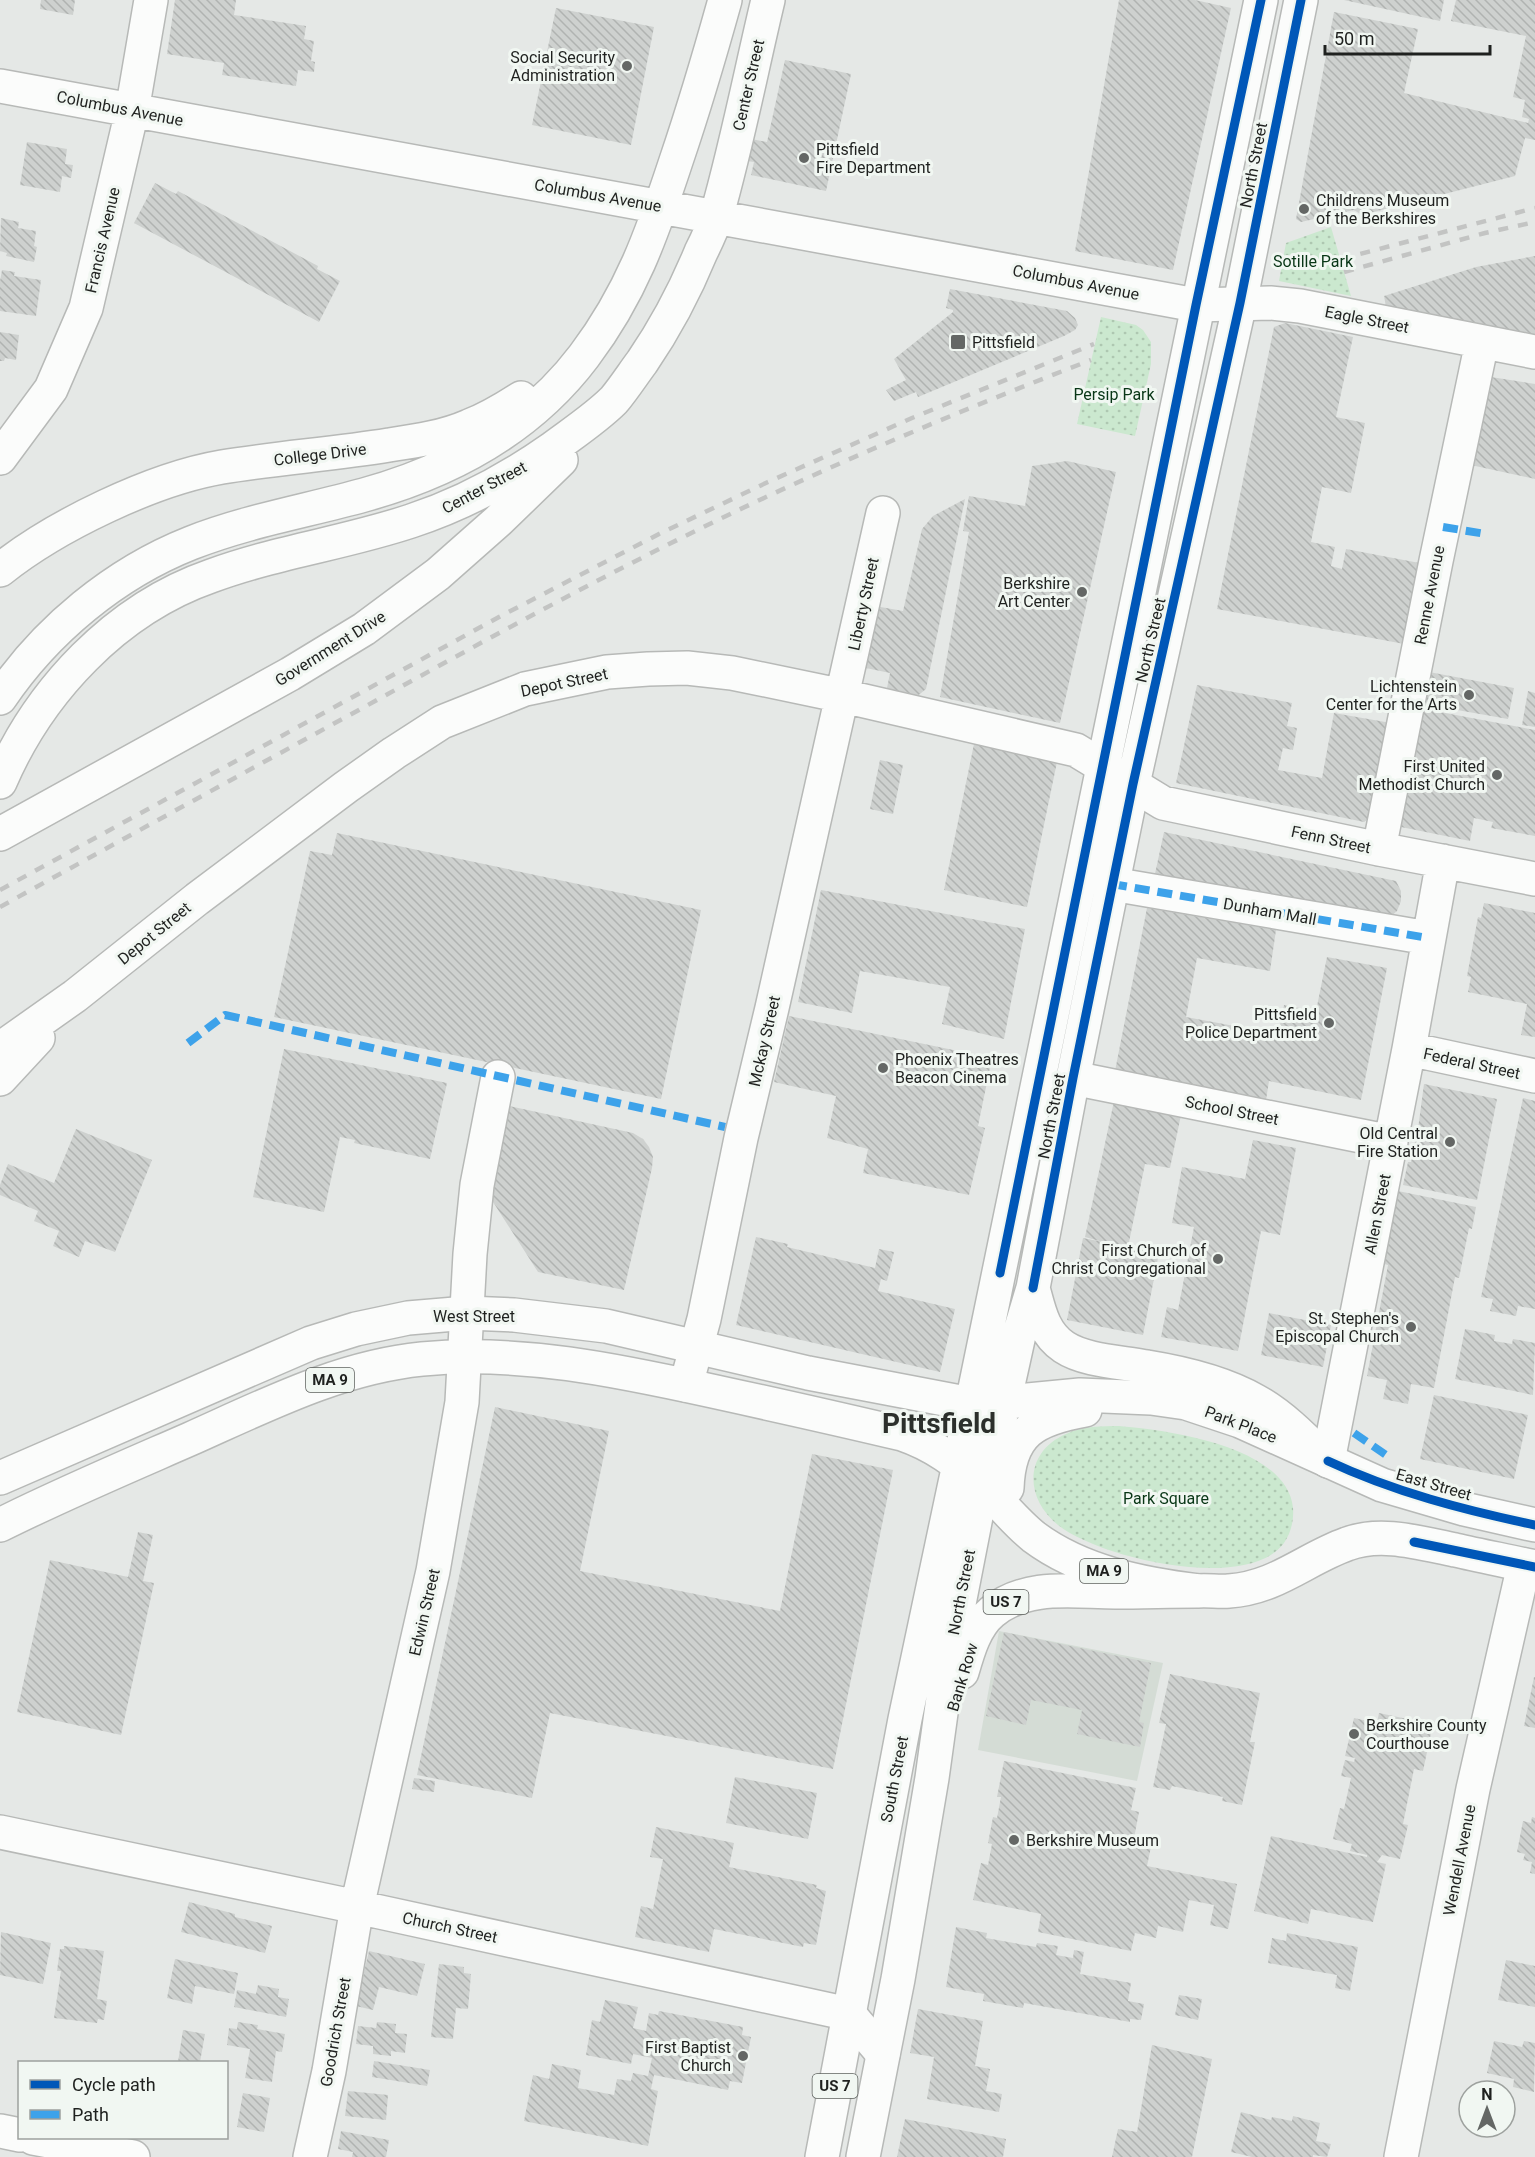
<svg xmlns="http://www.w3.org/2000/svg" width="1535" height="2157" font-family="Roboto,sans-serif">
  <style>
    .built { fill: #d4dcd5 }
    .park { fill: url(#park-dots) }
    .building { fill: url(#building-back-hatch) }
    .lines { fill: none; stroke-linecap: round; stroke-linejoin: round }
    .minor-casing { stroke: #b7b9b7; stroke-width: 36 }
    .major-casing { stroke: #b7b9b7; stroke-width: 36 }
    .highway-casing { stroke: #b7b9b7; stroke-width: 36 }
    .minor { stroke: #fbfcfb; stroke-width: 33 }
    .major { stroke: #fbfcfb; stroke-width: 33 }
    .highway { stroke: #fbfcfb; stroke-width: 33 }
    .rail { stroke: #c3c4c3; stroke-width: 4.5; stroke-dasharray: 10 10; stroke-linecap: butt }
    .quiet { stroke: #3da2ea; stroke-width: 8; stroke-dasharray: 15 8; stroke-linecap: butt }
    .cycleway-casing { stroke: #f1f7f2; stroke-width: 13 }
    .cycleway { stroke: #0057b8; stroke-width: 9 }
    .poi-dot { fill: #646765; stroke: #f1f7f2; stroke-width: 2 }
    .labels { text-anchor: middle; stroke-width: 6; stroke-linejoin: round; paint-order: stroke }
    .shield { fill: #f1f7f2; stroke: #5e615e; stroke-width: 1.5 }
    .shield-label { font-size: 15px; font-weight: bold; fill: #1f211f }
    .poi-label { font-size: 16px; fill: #1f211f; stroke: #f1f7f2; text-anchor: end }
    .street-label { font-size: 16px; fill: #1f211f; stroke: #f1f7f2 }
    .park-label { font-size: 16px; fill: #083616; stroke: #f1f7f2 }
    .town-label { font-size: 28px; font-weight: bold; fill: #2b2f2b; stroke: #f1f7f2 }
  </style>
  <defs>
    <pattern id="park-dots" width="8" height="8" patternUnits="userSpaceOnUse" patternTransform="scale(1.5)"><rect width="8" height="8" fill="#cbe8cf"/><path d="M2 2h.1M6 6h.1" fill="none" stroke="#aec7b1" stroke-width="1.8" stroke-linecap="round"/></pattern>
    <pattern id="building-back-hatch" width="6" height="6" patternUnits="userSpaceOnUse" patternTransform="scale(1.5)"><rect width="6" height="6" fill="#ced1cf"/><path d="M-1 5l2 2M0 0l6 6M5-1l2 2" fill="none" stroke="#b0b3b1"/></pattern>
  </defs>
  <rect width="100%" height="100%" fill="#e5e8e6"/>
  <path class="built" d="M999,1631L1163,1663L1137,1781L978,1750Z"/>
  <path class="park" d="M1331,227L1351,296L1279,281L1286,243Z
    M1101,317L1136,325L1143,330L1151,342V364L1135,436L1077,424Z
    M1119,1426C1167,1430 1287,1446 1293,1508C1294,1520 1291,1533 1284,1543C1247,1593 1099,1558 1058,1525C1024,1498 1024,1452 1066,1434C1082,1426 1102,1426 1119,1426Z"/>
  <path class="building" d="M41,0H75L73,15L40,9Z
    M175,0H236L234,15L306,26L304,39L314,41L311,61L315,62L314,72L298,70L296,86L222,75L224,63L167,54Z
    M1119,0H1195L1231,8L1173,270L1075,251Z
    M1344,0H1444L1440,21Z
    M1456,0H1535V140L1525,138L1515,176L1362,215L1354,210L1301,222L1296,219L1334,12L1418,29L1404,93L1528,123L1529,119L1522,117L1525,100L1513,97L1526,36L1451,21Z
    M556,8L654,27L631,145L532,125Z
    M785,60L851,74L826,191L751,175L754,162L747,161L751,139L767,142Z
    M27,142L67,149L65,164L73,165L71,178L62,176L60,192L20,185Z
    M155,183L176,194L178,191L318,266L317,269L340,281L319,322L134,223Z
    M1,218L19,222L18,228L36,231L34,246L37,247L34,262L6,256L7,253L0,251Z
    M1535,256V336L1386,307L1384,296L1476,267Z
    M2,270L15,272L14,276L41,280L36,316L0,311V281Z
    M950,289L1067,311L1075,318L1078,325L1075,330L1064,336L918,397L916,392L894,401L886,390L906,380L894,359L953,312V310L946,308Z
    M1285,323L1353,337L1336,417L1365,423L1351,493L1322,487L1311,542L1335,547L1331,566L1342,569L1346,549L1430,565L1415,646L1217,609L1274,327Z
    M0,332L19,335L16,360L5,358L4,361H0Z
    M1491,377L1535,384V479L1466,464Z
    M1067,461L1116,472L1060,723L940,697L969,532L963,531L969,496L1025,506L1032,466Z
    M965,499L926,689L915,698L886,693L890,673L861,667L875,606L903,611L922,529L933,516Z
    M1429,672L1514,688L1508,719L1429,705L1425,698Z
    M1197,685L1292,703L1287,726L1297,728L1293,750L1283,748L1278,770L1322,778L1334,713L1391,723L1372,817L1364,822L1176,783Z
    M1528,691L1535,693V727L1522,725Z
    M1424,709L1535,730V836L1491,828L1493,822L1474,818L1470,841L1401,827Z
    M974,744L1057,762L1027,907L944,890Z
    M880,760L903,765L893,814L870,809Z
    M1164,832L1396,881L1401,891V901L1397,911L1389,918L1153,883Z
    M337,833L701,910L661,1099L274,1017L310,851L332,855Z
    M821,890L1025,929L1004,1039L942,1024L950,987L860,971L852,1013L798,1002Z
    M1484,903L1535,913V1037L1521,1035L1527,1004L1468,992L1471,977L1467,976L1478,917L1481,918Z
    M1147,908L1276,930L1270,971L1197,958L1186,1017L1278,1034L1284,1005L1316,1011L1327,957L1387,968L1361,1100L1269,1081L1266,1100L1115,1071Z
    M789,1016L992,1058L978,1126L985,1128L969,1195L863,1173L868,1149L827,1138L836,1096L774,1082Z
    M284,1049L447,1083L430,1159L354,1143L355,1140L340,1137L324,1212L253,1197Z
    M1424,1084L1497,1099L1477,1200L1403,1185L1408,1162H1411L1415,1142L1409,1141L1412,1127L1418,1129Z
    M1523,1098L1535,1101V1309L1518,1306L1516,1316L1490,1311L1493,1299L1481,1297Z
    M1114,1101L1181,1115L1170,1168L1145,1164L1128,1247L1159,1253L1143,1335L1067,1320L1083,1238L1103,1242L1085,1237Z
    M504,1105L633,1133L643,1139L649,1147L653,1157L652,1168L624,1290L538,1272L486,1191Z
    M76,1129L152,1160L115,1252L85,1241L79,1257L53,1246L59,1231L34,1221L38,1211L0,1195V1185L8,1164L54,1183Z
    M1253,1140L1296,1148L1280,1235L1261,1231L1238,1351L1161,1337L1167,1307L1178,1310L1194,1227L1172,1223L1182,1167L1245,1179Z
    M1398,1191L1476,1207L1472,1229L1469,1228L1459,1278L1455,1277L1434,1388L1411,1384L1408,1404L1383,1399L1387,1380L1367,1376L1388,1265L1384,1264Z
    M756,1237L788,1244L787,1247L875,1268L879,1249L894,1252L887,1281L881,1279L878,1291L955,1309L940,1372L736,1325Z
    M1269,1313L1331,1325L1323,1367L1261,1355Z
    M1465,1329L1495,1335L1494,1341L1512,1344L1513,1339L1535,1343L1533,1395L1455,1379Z
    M1434,1395L1528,1415L1514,1479L1420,1459Z
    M495,1407L609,1431L580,1571L780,1611L812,1454L893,1470L833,1769L550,1713L532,1798L417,1775Z
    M138,1532L153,1535L143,1581L154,1583L121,1735L17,1712L50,1560L128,1577Z
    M1004,1632L1151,1663L1139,1722L1144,1723L1140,1747L1077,1734L1082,1710L1031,1700L1026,1725L986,1716Z
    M1170,1674L1260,1693L1250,1742H1255L1242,1805L1222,1801L1223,1797L1172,1786L1170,1790L1153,1787L1166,1724L1159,1723Z
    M1534,1677H1535V1728L1524,1726Z
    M1379,1713L1412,1720L1410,1729L1431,1733L1423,1771L1414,1769L1403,1824L1408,1825L1400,1859L1382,1855L1377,1862L1386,1864L1373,1922L1311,1909L1308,1924L1254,1911L1271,1836L1367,1857V1855L1350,1851L1352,1844L1333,1839L1340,1808L1344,1809L1351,1778L1341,1776L1345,1760L1354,1762L1355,1758L1345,1756L1354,1718L1377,1723Z
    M1004,1761L1136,1788L1131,1810L1139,1812L1134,1838L1152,1842L1147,1866L1237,1884L1228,1929L1210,1925L1214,1905L1189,1900L1183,1932L1158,1926L1156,1938L1135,1933L1131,1951L1038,1932L1041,1914L973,1900L981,1863L988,1865L992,1844L988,1843L993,1817L997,1818L1001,1797H997Z
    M735,1777L817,1793L808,1839L726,1823Z
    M414,1778L435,1781L434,1792L412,1789Z
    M1532,1817L1535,1818V1874L1530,1873L1532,1862L1523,1860L1525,1854L1517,1852L1523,1821L1531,1823Z
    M656,1827L734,1843L729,1867L817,1885L816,1888L826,1891L816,1945L804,1943L803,1947L714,1929L709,1952L635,1937L641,1906L653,1909L663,1859L650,1857Z
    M189,1902L235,1914V1917L272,1926L265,1953L181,1932Z
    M956,1927L987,1933L986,1938L1036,1947L1037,1943L1058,1946L1056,1955L1073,1958L1074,1950L1084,1952L1080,1974L1131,1983L1128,2001L1144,2004L1141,2020L1130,2019V2022L1024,2003L1023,2008L983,2001L984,1994L946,1987Z
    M1,1932L51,1943L43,1984L0,1975Z
    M1287,1933L1358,1947L1350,1991L1335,1988L1337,1975L1268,1963L1272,1938L1286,1941Z
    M64,1946L104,1951L97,1999L107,2001L104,2020L98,2019L97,2023L54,2018L61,1971H57L60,1949H64Z
    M369,1951L425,1964L417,1996L379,1987L373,2010L356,2006Z
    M175,1959L238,1973L234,1994L195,1986L192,2004L167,1998Z
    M1506,1960L1535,1966V2007L1498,2000Z
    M439,1964L464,1967V1973L471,1974L468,2009L456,2008L453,2039L431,2037Z
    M258,1985L279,1989L278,1997L289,1999L286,2017L234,2007L237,1990L256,1994Z
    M1179,1995L1202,1999L1198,2020L1175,2015Z
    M605,2000L638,2007L633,2028L646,2031L649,2013L658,2015L659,2011L743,2027L742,2035L751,2037L742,2083L730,2081L728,2090L654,2075L651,2089L658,2091L648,2146L524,2121L533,2075L549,2079L552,2064L581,2070L578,2088L614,2095L617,2079L631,2081L633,2073L648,2076L652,2058L633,2054L631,2064L586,2055L592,2020L600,2022Z
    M918,2009L983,2021L975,2066L990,2069L986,2091L1002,2094L999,2112L927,2099L934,2057L910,2053Z
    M238,2022L258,2025L257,2029L285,2034L282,2052L276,2051L272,2082L245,2078L250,2049L227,2045L229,2028L237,2029Z
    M377,2022L396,2024L395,2033L407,2034L405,2053L391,2051V2056L373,2054V2046L356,2044L358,2026L376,2028Z
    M183,2030L205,2034L200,2062H178Z
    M1494,2041L1522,2047L1524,2041L1535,2043L1534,2092L1513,2087L1514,2079L1487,2073Z
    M1152,2045L1212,2059L1192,2157H1112L1118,2129L1137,2132Z
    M374,2061L430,2070L427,2086L372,2077Z
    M348,2091L388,2095L386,2120L345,2116Z
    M243,2093L270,2098L264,2132L237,2127Z
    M1241,2112L1271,2120L1272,2117L1292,2121L1293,2116L1320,2123L1316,2141L1331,2144L1327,2157L1313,2155V2157H1252L1231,2152Z
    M905,2119L1006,2139L1003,2157H897Z
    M341,2131L389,2140L386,2157H352L353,2152L338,2149Z"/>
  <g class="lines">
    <defs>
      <path id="minor" d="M0,86L1196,305L1270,303L1300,306L1535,352
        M0,458L51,389L86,308L132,111L151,0
        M0,570C55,526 152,479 222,467C277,458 334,454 389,445C416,441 444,437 469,426C487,419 504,409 521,398
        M0,698C46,630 115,573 191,543C247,521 306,511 364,495C451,471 529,429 584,356C631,294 652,234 676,161C694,108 710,54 725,0
        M0,782C39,691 116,609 211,576C276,552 345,543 411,521C463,504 509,479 553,448C573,433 596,418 614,400C624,388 633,374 642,362C666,327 685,291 701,252C707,240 713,227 717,214C737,144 751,71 768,0
        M0,834L290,674L364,629L438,574L498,521L561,460
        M1379,849L1436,561L1482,342
        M1112,884L1428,938
        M0,1049L75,996L197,899L346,787L394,753L442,722L525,689L607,672L648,669L687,668L732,673L843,696L1076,750L1163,803L1379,849L1535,879
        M1409,1049L1535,1076
        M1073,1078L1391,1142
        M0,1079L38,1038
        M686,1385L704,1319L741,1138L772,1008L883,513
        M1328,1461L1409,1049L1443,861
        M0,1832L357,1907L849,2014L883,2054
        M0,2131L20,2135
        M33,2138L133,2157
        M310,2157L329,2071L357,1907L433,1571L462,1402L470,1254L477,1185L498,1077
        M1401,2157L1473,1789L1524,1565"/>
      <path id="major" d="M1033,1288C1039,1310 1043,1333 1064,1347C1085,1361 1122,1362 1147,1367C1184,1373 1223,1382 1256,1401C1281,1415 1302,1436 1322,1456
        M972,1403L1261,0
        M1004,1403L1019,1335L1033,1288L1073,1078L1133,784L1240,303L1301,0"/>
      <path id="highway" d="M0,1478L311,1343L356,1329L408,1318L467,1313L514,1315L606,1326L808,1373L955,1401L987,1404L1080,1395L1151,1398L1186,1403L1240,1421L1382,1485L1464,1509L1535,1525
        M1007,1488C1009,1432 1035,1419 1085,1410
        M0,1525C62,1494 126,1467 190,1439C264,1406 340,1367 422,1359C521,1350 616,1370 712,1391C776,1405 839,1419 902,1434C934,1445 957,1462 982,1485C1000,1502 1015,1522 1034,1537C1081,1572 1142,1584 1199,1591
        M962,1672C968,1651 975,1626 992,1612C1027,1583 1074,1592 1115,1592C1143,1592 1170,1591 1197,1591C1208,1590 1219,1592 1229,1591C1276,1588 1305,1559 1347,1544C1381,1531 1420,1543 1455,1550C1481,1556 1508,1561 1535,1567
        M822,2157L905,1719L972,1403
        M863,2157L898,1979L932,1778L949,1655L982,1486L1004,1403"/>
    </defs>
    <use href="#minor" class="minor-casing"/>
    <use href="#major" class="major-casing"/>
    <use href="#highway" class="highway-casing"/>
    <use href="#minor" class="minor"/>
    <use href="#major" class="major"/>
    <use href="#highway" class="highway"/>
    <path class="rail" d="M1341,259L1535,208
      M1344,272L1485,233L1535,222
      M0,890L499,617L659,534L768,482L912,418L1094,344
      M0,907C125,838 251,769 377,700C491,637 606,574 724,517C844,459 967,408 1091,360"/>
    <path class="quiet" d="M1443,527L1486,534
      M1112,884L1428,938
      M188,1043L225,1015L725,1127
      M1354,1433L1389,1457"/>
    <defs>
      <path id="cycleway" d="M1000,1273L1196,305L1261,0
        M1033,1288L1073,1078L1133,784L1240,303L1301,0
        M1328,1461C1394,1492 1464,1510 1535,1525
        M1414,1542L1535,1567"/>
    </defs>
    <use href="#cycleway" class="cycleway-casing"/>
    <use href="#cycleway" class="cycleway"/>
  </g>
  <g class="poi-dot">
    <circle cx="627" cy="66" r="6"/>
    <circle cx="804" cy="158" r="6"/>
    <circle cx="1304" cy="209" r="6"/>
    <rect x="950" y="334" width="16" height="16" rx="3"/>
    <circle cx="1082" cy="592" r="6"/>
    <circle cx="1469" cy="695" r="6"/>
    <circle cx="1497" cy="775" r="6"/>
    <circle cx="1329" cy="1023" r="6"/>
    <circle cx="883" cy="1068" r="6"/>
    <circle cx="1450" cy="1142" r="6"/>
    <circle cx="1218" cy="1259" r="6"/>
    <circle cx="1411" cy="1327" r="6"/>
    <circle cx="1354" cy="1734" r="6"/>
    <circle cx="1014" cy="1840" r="6"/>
    <circle cx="743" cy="2056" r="6"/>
  </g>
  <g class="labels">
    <g class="shield">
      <rect x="306" y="1368" width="48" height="24" rx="4.5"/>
      <rect x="1080" y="1559" width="48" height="24" rx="4.5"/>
      <rect x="983.5" y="1590" width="45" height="24" rx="4.5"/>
      <rect x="812.5" y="2074" width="45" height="24" rx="4.5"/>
    </g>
    <g class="shield-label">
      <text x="330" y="1385">MA 9</text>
      <text x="1104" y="1576">MA 9</text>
      <text x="1006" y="1607">US 7</text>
      <text x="835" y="2091">US 7</text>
    </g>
    <g class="poi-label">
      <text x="615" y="63">Social Security<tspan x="615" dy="18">Administration</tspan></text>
      <text x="816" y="155" text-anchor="start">Pittsfield<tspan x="816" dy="18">Fire Department</tspan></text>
      <text x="1316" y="206" text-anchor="start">Childrens Museum<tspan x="1316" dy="18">of the Berkshires</tspan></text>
      <text x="972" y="348" text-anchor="start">Pittsfield</text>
      <text x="1070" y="589">Berkshire<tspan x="1070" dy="18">Art Center</tspan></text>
      <text x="1457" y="692">Lichtenstein<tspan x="1457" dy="18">Center for the Arts</tspan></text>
      <text x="1485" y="772">First United<tspan x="1485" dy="18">Methodist Church</tspan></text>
      <text x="1317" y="1020">Pittsfield<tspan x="1317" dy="18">Police Department</tspan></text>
      <text x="895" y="1065" text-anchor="start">Phoenix Theatres<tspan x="895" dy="18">Beacon Cinema</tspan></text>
      <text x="1438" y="1139">Old Central<tspan x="1438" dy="18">Fire Station</tspan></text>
      <text x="1206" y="1256">First Church of<tspan x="1206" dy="18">Christ Congregational</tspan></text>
      <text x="1399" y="1324">St. Stephen's<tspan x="1399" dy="18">Episcopal Church</tspan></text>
      <text x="1366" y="1731" text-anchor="start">Berkshire County<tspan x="1366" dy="18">Courthouse</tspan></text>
      <text x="1026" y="1846" text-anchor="start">Berkshire Museum</text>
      <text x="731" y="2053">First Baptist<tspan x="731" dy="18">Church</tspan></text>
    </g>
    <g class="street-label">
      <text transform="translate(748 85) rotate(-77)" y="6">Center Street</text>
      <text transform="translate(120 108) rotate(11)" y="6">Columbus Avenue</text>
      <text transform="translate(1253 165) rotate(-79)" y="6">North Street</text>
      <text transform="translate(598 195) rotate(10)" y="6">Columbus Avenue</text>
      <text transform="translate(102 240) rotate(-77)" y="6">Francis Avenue</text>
      <text transform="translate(1076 282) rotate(11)" y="6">Columbus Avenue</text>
      <text transform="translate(1367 319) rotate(11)" y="6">Eagle Street</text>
      <text transform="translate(320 454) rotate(-7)" y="6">College Drive</text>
      <text transform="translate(484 487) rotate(-28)" y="6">Center Street</text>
      <text transform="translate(1429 595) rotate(-79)" y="6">Renne Avenue</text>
      <text transform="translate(863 604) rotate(-78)" y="6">Liberty Street</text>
      <text transform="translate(1150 640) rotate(-77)" y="6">North Street</text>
      <text transform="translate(330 648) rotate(-32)" y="6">Government Drive</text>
      <text transform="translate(564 682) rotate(-12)" y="6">Depot Street</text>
      <text transform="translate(1331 839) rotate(12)" y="6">Fenn Street</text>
      <text transform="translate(1270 911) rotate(10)" y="6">Dunham Mall</text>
      <text transform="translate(154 933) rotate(-39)" y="6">Depot Street</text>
      <text transform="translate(764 1041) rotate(-77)" y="6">Mckay Street</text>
      <text transform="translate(1472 1063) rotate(12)" y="6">Federal Street</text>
      <text transform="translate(1232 1110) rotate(11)" y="6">School Street</text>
      <text transform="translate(1051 1116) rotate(-79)" y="6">North Street</text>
      <text transform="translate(1377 1214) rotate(-79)" y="6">Allen Street</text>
      <text x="474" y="1322">West Street</text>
      <text transform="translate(1241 1424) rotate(21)" y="6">Park Place</text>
      <text transform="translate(1434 1484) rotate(16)" y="6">East Street</text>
      <text transform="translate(961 1592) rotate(-79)" y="6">North Street</text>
      <text transform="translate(424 1612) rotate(-77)" y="6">Edwin Street</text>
      <text transform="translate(962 1677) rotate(-73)" y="6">Bank Row</text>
      <text transform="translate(894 1779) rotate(-79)" y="6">South Street</text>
      <text transform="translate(1459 1860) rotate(-79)" y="6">Wendell Avenue</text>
      <text transform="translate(450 1927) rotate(12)" y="6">Church Street</text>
      <text transform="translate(335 2032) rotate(-80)" y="6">Goodrich Street</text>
    </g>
    <g class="park-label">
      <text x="1313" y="267">Sotille Park</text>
      <text x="1114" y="400">Persip Park</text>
      <text x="1166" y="1504">Park Square</text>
    </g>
    <g class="town-label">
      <text x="939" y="1433">Pittsfield</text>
    </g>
  </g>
  <rect x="18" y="2061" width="210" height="78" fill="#f1f7f2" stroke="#9da19e" stroke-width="1.5"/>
  <rect x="30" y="2080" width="30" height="9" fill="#0057b8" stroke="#9da19e" stroke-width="1.5"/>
  <text x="72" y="2091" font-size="18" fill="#1f211f">Cycle path</text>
  <rect x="30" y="2110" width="30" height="9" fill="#3da2ea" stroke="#9da19e" stroke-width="1.5"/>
  <text x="72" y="2121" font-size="18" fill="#1f211f">Path</text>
  <g transform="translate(1487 2109)"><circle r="28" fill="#f1f7f2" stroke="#9da19e" stroke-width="1.5"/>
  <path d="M0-4.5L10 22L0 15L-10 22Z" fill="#646765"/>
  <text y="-9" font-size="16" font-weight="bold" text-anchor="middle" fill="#1f211f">N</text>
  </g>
  <path d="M1325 45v9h165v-9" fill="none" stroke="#1f211f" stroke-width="3"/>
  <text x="1334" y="45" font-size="18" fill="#1f211f" stroke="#f1f7f2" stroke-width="4.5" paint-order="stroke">50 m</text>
</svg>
